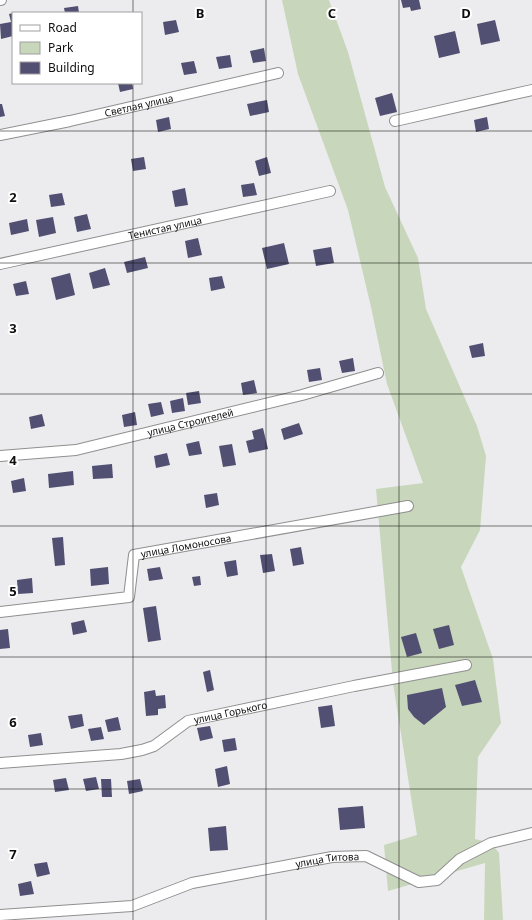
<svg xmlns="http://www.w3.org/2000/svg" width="532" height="920" font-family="'Noto Sans',sans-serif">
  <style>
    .green { fill: #c8d7bb }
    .building { fill: #515073 }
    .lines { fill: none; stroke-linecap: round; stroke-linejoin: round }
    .street-casing { stroke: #8f8f90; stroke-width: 12 }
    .street { stroke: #fff; stroke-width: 10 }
    .grid { fill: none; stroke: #0f0f10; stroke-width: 1; stroke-opacity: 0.55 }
    .labels { text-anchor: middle; stroke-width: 4; stroke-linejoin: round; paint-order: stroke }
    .street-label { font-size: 10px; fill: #0f0f10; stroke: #fff }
    .grid-label { font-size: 13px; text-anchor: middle; font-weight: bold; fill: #0f0f10; stroke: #fff; stroke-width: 4; stroke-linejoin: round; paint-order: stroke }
  </style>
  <rect width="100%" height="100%" fill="#ececee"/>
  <path class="green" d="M282,0H329L348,52L385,187L418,258L426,309L477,426L486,456L480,530L461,567L493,659L501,723L478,757L475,839L491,843L499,853L503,920H484L485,863L388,891L384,845L417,835L393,683L376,489L423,483L387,384L371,307L348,210L298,74Z"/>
  <path class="building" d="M401,0H419L421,9L411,11L410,7L403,8Z
    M78,6L79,13H65L64,8Z
    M13,13V36L1,39L0,24L11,22L9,14Z
    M176,20L179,32L165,35L163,22Z
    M495,20L500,41L481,45L477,24Z
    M455,31L460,53L439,58L434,36Z
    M264,48L266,61L253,63L250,51Z
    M230,55L232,67L219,69L216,57Z
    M194,61L197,73L184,75L181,63Z
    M118,83H132L133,89L120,92Z
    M392,93L397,112L380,116L375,98Z
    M267,100L269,112L250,116L247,104Z
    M0,104H2L5,116L0,117Z
    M169,117L171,129L158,132L156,120Z
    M487,117L489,129L476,132L474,120Z
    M144,157L146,169L133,171L131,159Z
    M267,157L271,173L259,176L255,161Z
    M254,183L257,195L243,197L241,185Z
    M185,188L188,205L175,207L172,191Z
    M62,193L65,205L51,207L49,195Z
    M87,214L91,229L77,232L74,217Z
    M53,217L56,233L39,237L36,220Z
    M27,219L29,231L11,235L9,223Z
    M198,238L202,255L188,258L185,241Z
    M284,243L289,264L267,269L262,248Z
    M331,247L334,263L316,266L313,250Z
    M145,257L148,268L127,273L124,262Z
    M105,268L110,285L93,289L89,273Z
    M70,273L75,295L56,300L51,278Z
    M222,276L225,288L211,291L209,278Z
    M26,281L29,294L16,296L13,284Z
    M483,343L485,356L472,358L469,346Z
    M353,358L355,371L342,373L339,361Z
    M320,368L322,380L309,382L307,370Z
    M254,380L257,393L243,395L241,383Z
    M199,391L201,403L188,405L186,393Z
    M183,398L185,411L172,413L170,401Z
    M161,402L164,414L151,417L148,404Z
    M135,412L137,425L124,427L122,415Z
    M42,414L45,426L31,429L29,417Z
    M299,423L303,434L284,440L281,429Z
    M263,428L268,449L249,453L246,441L254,439L252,431Z
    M199,441L202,454L189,456L186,444Z
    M232,444L236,465L223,467L219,446Z
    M167,453L170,465L156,468L154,456Z
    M112,464L113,478L93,479L92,466Z
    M73,471L74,485L49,488L48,474Z
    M24,478L26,491L13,493L11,481Z
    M217,493L219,505L206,508L204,495Z
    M63,537L65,565L55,566L52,538Z
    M301,547L304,564L293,566L290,549Z
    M272,554L275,571L263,573L260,555Z
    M236,560L238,575L227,577L224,562Z
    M108,567L109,584L91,586L90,569Z
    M160,567L163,579L149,581L147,569Z
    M200,576L201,585L194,586L192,577Z
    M32,578L33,593L18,594L17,580Z
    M156,606L161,640L148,642L143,608Z
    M84,620L87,632L73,635L71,623Z
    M449,625L454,645L439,649L433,629Z
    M8,629L10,648L0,649V630Z
    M416,633L422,653L407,657L401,637Z
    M210,670L214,690L207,692L203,672Z
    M475,680L482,702L462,706L455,685Z
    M442,688L446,707L424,725L414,717L408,709L407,695Z
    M155,690L156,696L165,695L166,708L158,709V715L146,716L144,692Z
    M332,705L335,726L321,728L318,707Z
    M82,714L84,726L71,729L68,716Z
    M118,717L121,730L108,732L105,720Z
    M210,726L213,738L200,741L197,728Z
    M101,727L104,739L91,741L88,729Z
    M41,733L43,745L30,747L28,735Z
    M235,738L237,750L224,752L222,740Z
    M227,766L230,784L218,787L215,769Z
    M96,777L99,789L86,791L83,779Z
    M66,778L69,790L55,792L53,780Z
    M101,779H111L112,797H102Z
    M140,779L143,791L129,794L127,781Z
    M363,806L365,828L340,830L338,808Z
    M226,826L228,850L210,851L208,828Z
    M47,862L50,874L37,877L34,864Z
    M31,881L34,894L20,896L18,884Z"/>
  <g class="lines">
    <defs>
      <g id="street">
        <path d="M0,0H1"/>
        <path d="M395,121L532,90"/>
        <path id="s1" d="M0,135L70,121L278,73"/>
        <path id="s2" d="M0,264L330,191"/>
        <path id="s3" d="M0,456L76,450L302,395L378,373"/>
        <path id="s4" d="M0,612L129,597L134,555L408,506"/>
        <path id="s5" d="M0,763L121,754L142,750L154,746L188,721L354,686L466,665"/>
        <path id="s6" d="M0,915L132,906L192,883L332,857L366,856L419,882L437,880L460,859L491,843L532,833"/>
      </g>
    </defs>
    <use href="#street" class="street-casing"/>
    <use href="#street" class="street"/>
  </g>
  <path class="grid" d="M133,0V13M266,0V920M399,0V920M133,83V920M0,131H532M0,263H532M0,394H532M0,526H532M0,657H532M0,789H532"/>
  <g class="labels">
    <g class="street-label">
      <text dy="4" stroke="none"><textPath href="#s1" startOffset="142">Светлая улица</textPath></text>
      <text dy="4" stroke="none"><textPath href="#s2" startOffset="169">Тенистая улица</textPath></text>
      <text dy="4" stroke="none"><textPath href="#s3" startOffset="194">улица Строителей</textPath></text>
      <text dy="4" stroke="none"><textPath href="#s4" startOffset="225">улица Ломоносова</textPath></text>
      <text dy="4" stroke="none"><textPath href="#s5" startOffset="241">улица Горького</textPath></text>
      <text dy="4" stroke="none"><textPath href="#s6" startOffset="334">улица Титова</textPath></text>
    </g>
  </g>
  <g class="grid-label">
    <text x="200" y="18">B</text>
    <text x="332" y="18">C</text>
    <text x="466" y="18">D</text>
    <text x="13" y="202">2</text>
    <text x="13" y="333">3</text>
    <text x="13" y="465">4</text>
    <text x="13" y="596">5</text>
    <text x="13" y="727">6</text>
    <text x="13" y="859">7</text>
  </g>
  <rect x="12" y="12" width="130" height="72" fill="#ffffff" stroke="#9f9f9f"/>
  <rect x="20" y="25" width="20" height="6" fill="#ffffff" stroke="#9f9f9f"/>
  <text x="48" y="32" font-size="12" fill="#0f0f10">Road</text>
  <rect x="20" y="42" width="20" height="12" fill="#c8d7bb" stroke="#9f9f9f"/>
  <text x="48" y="52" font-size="12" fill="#0f0f10">Park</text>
  <rect x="20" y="62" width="20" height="12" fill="#515073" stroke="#9f9f9f"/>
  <text x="48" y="72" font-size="12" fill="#0f0f10">Building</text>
</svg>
